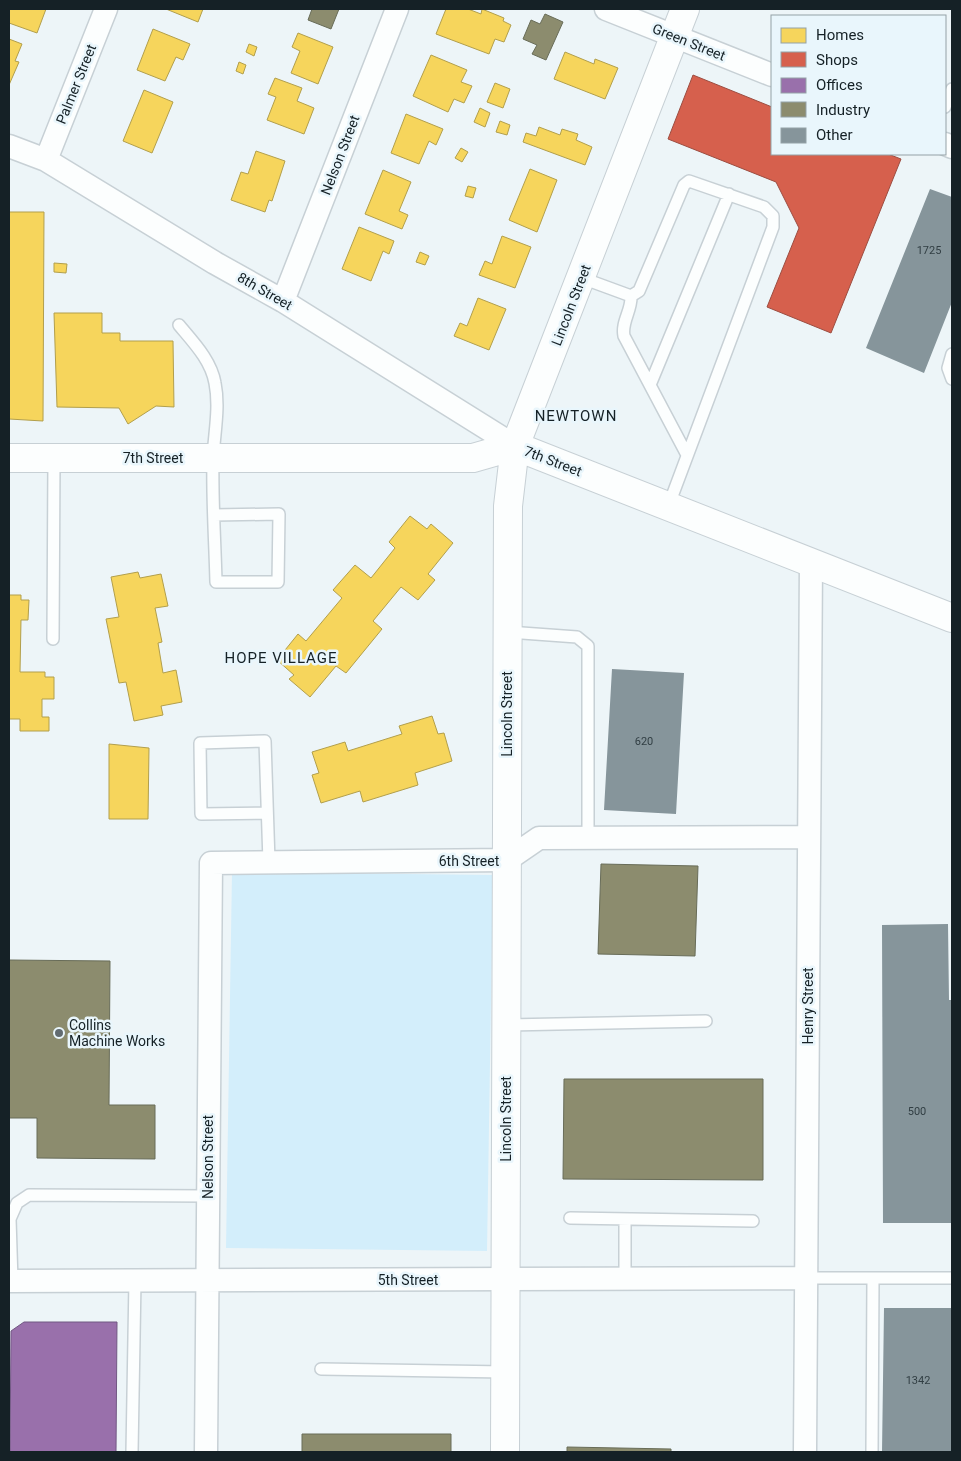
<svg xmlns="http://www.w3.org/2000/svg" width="961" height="1461" font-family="Roboto,sans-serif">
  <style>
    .green { fill: #d3eefb }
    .homes { fill: #f6d55c; stroke: #b29f4c }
    .shops { fill: #d6604d; stroke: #9c4d41 }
    .offices { fill: #9970ab; stroke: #715883 }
    .industry { fill: #8c8c6e; stroke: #686c58 }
    .building { fill: #86959b }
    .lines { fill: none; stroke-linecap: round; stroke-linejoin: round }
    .lane-casing { stroke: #c7d0d5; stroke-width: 14 }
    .street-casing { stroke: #c7d0d5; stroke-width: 25 }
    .secondary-casing { stroke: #c7d0d5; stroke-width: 30 }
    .lane { stroke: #fcfefe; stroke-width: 11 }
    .street { stroke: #fcfefe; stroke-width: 22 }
    .secondary { stroke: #fcfefe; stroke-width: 28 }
    .poi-dot { fill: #616b70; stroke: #e9f6fc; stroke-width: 2 }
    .labels { text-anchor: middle; stroke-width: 5; stroke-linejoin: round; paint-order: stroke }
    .number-label { font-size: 11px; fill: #313e43 }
    .street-label { font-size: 14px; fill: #152126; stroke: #e9f6fc }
    .poi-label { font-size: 14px; fill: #152126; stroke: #e9f6fc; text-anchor: start }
    .neighbourhood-label { font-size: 15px; letter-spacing: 1px; fill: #152126; stroke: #e9f6fc }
  </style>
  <rect width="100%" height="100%" fill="#edf5f8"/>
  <path class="green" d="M232,872L493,875L487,1251L226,1248Z"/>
  <path class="homes" d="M9,9H46L37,33L9,23Z
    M166,9H203L198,22Z
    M446,9H468L481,14L482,9L504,18L503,21L511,25L504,42L495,39L489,54L436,34Z
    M153,29L190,44L183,60L176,57L165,81L137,70Z
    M298,33L333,47L318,84L291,73L300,51L292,47Z
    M9,39L22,44L15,61L19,62L9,85Z
    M249,44L257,47L254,56L246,52Z
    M565,52L594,64L595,59L618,68L605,99L554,79Z
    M431,55L467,70L461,82L472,86L464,103L454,99L448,112L413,96Z
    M239,62L246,65L243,74L236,71Z
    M275,78L302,88L297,101L314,108L304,134L267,120L276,97L268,94Z
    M495,83L510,89L503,108L487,102Z
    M144,90L173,102L152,153L123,141Z
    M480,108L490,113L485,127L474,122Z
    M406,114L443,129L436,145L429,141L419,164L391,153Z
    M500,121L510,125L507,135L496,132Z
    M539,127L560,135L562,129L578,134L576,140L592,147L585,165L523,142L526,133L536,136Z
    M461,148L468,152L462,162L455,158Z
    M256,151L285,161L272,201L269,200L265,212L231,200L241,172L248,174Z
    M530,169L557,180L537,232L509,220Z
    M383,170L411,182L399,211L408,215L402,229L365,214Z
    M468,186L476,188L473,198L465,196Z
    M9,212H44L43,421L9,419Z
    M359,227L394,241L389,254L383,251L371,281L342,269Z
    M502,236L531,247L515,288L479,275L485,261L492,264Z
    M420,252L429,256L425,265L416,262Z
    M54,263L67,264L66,273L54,272Z
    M478,298L506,309L489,350L454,336L460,323L467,326Z
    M54,313H102V333H120V341H173L174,407L156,406L128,424L119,408L57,407Z
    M410,516L427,529L431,524L453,543L428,574L435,580L418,600L401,587L373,621L382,629L346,673L336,666L310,697L289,679L294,675L277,660L298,634L306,641L342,598L333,590L355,565L371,578L395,548L389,542Z
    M138,572L140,578L161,574L168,606L155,608L162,642L158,643L163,673L176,670L182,702L161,706L163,715L134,721L126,682L119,683L106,619L119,617L111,577Z
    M9,595H21V600H29L28,620H21L20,672H45V677H54V699H42V717H49V731H20V719H9Z
    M432,716L438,734L444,733L452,761L415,773L418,785L363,802L360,791L321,803L312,775L319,773L312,752L345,742L348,751L402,734L399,726Z
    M109,744L149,748L148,819H109Z"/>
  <path class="shops" d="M693,75L772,107V154H888L901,159L831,333L767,307L799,228L776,182L668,139Z"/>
  <path class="offices" d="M24,1322H117L116,1452H10L11,1331Z"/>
  <path class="industry" d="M312,9H339L331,29L308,20Z
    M545,14L563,22L546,60L532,54L537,45L523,39L531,20L540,24Z
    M601,864L698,866L695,956L598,954Z
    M9,960L110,961L109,1105H155V1159L37,1158V1118H9Z
    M564,1079H763V1180L563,1179Z
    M302,1434H451V1452H302Z
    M567,1447L671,1449V1452H567Z"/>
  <path class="building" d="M930,189L952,197V302L924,373L866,348Z
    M612,669L684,673L676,814L604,810Z
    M948,924L949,1000H952V1223H883L882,925Z
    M884,1308H952V1452H882Z"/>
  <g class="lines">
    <defs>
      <path id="lane" d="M945,107L952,89
        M582,278L631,296L639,291L684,185L689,181L764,207L773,216V227L668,507
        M631,296C632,310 621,322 624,336L687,455
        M179,325C193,342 211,360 215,383C220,408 214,434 213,459C212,500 215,541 216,582H278L279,514L214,515
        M952,354L948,368L952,379
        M650,385L729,194
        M508,632L577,637L588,646V838
        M53,639L54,458
        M267,813L201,814L200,743L265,741L269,862
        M506,1025L706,1021
        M570,1218L753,1221
        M625,1219V1279
        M807,1278H952
        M12,1281L10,1219L17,1203L29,1195L208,1196
        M321,1369L505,1372
        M132,1452L135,1280
        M872,1452L873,1278"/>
      <path id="street" d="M606,9L772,75
        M945,144L952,147
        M9,146L46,160L215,263L283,301L515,446
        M46,160L106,9
        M283,301L397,9
        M9,1281L807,1278
        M206,1452L211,863L507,860L539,838L809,837
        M805,1452L811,561"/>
      <path id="secondary" d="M9,458H473L515,446L952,618
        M505,1452L508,506L515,446L685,9"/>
    </defs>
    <use href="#lane" class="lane-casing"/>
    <use href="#street" class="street-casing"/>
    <use href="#secondary" class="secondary-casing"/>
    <use href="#lane" class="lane"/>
    <use href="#street" class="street"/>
    <use href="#secondary" class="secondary"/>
  </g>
  <circle class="poi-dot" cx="59" cy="1033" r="5"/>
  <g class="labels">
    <g class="number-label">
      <text x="929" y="254">1725</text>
      <text x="644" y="745">620</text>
      <text x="917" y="1115">500</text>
      <text x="918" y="1384">1342</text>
    </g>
    <g class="street-label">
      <text transform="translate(689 42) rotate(22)" y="5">Green Street</text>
      <text transform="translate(76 84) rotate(-68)" y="5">Palmer Street</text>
      <text transform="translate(340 155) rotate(-69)" y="5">Nelson Street</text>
      <text transform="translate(265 291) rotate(30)" y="5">8th Street</text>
      <text transform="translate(571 305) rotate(-69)" y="5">Lincoln Street</text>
      <text x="153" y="463">7th Street</text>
      <text transform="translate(553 461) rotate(21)" y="5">7th Street</text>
      <text transform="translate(507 714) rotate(-90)" y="5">Lincoln Street</text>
      <text x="469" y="866">6th Street</text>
      <text transform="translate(808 1006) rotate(-90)" y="5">Henry Street</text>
      <text transform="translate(506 1119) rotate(-90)" y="5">Lincoln Street</text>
      <text transform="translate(208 1157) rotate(-90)" y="5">Nelson Street</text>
      <text x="408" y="1285">5th Street</text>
    </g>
    <g class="poi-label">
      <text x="69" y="1030">Collins<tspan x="69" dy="16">Machine Works</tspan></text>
    </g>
    <g class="neighbourhood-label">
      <text x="576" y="421">NEWTOWN</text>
      <text x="281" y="663">HOPE VILLAGE</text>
    </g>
  </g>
  <rect width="961" height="1461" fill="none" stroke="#152126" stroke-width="20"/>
  <rect x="771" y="15" width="175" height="140" fill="#e9f6fc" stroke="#94a1a6"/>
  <rect x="781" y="28" width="25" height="15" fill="#f6d55c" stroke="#94a1a6"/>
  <text x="816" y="40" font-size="15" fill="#152126">Homes</text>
  <rect x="781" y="52" width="25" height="15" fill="#d6604d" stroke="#94a1a6"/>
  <text x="816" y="65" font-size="15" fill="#152126">Shops</text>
  <rect x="781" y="78" width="25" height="15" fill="#9970ab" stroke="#94a1a6"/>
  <text x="816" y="90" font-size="15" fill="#152126">Offices</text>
  <rect x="781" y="102" width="25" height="15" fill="#8c8c6e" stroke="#94a1a6"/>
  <text x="816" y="115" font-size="15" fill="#152126">Industry</text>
  <rect x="781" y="128" width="25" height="15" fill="#86959b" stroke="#94a1a6"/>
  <text x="816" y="140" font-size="15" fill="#152126">Other</text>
</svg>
